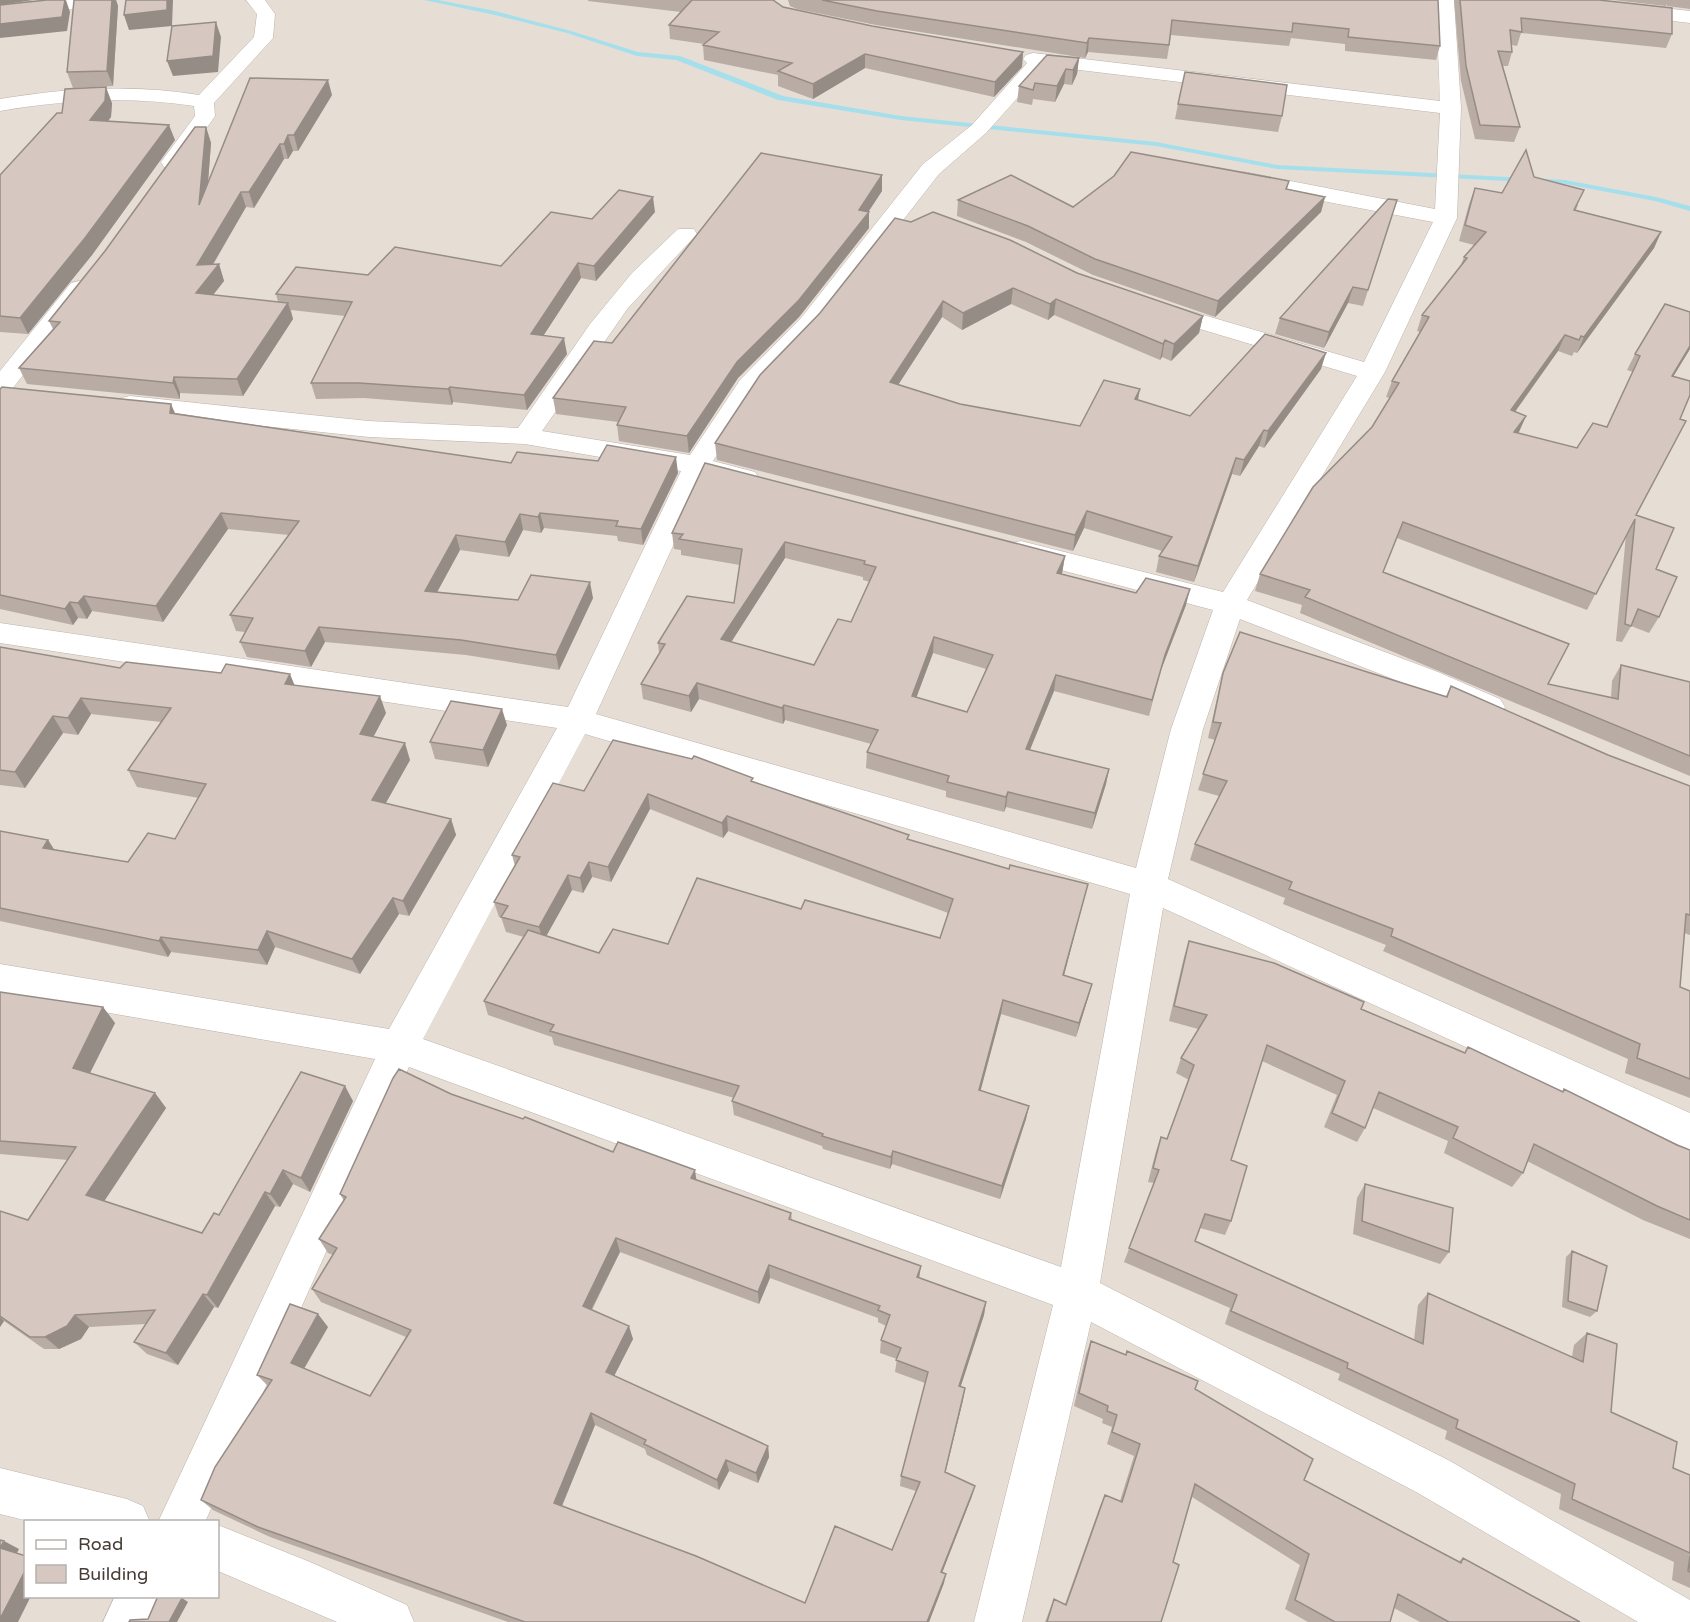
<svg xmlns="http://www.w3.org/2000/svg" width="1690" height="1622" font-family="'Varela Round',sans-serif">
  <style>
    .residential { fill: #e6ddd5; fill-rule: evenodd }
    .lines { fill: none; stroke-linecap: round; stroke-linejoin: round }
    .stream { fill: #a6dfec; fill-rule: evenodd }
    .minor-casing { stroke: #bdb2aa; stroke-width: 1 }
    .minor { fill: #fff; fill-rule: evenodd }
    .wall { fill: #b8aca5; fill-rule: evenodd }
    .shaded-wall { fill: #968c86 }
    .building { fill: #d6c8c0; stroke: #968c86; stroke-width: 1.5; fill-rule: evenodd }
  </style>
  <rect width="100%" height="100%" fill="#f2ece7"/>
  <path class="residential" d="M0,0H1690V1622H0ZM26,1522H218V1596H26Z"/>
  <g class="lines">
    <path class="stream" d="M424,0H438L495,11L571,31L638,52L680,56L783,96L901,116L1156,142L1277,165L1565,180L1656,197L1690,206V211L1655,201L1565,184L1277,169L1156,146L901,120L778,100L676,60L637,56L567,33L495,15Z"/>
    <defs>
      <path id="minor" d="M50,0H111L102,6L0,17V5Z
        M246,0H265L275,14L273,38L214,103L215,116L180,167H164L161,162L195,116L194,106C129,96 64,100 0,111V99C66,88 132,84 199,95L254,37L257,14Z
        M1436,0H1454L1461,108L1457,218L1385,372L1247,600L1438,672L1500,699L1505,707L1500,715L1489,718L1478,715L1416,688L1240,619L1203,729L1168,879L1690,1113V1150L1163,908L1100,1283L1450,1461L1690,1600V1622H1638L1418,1493L1091,1322L1022,1622H974L1053,1305L409,1067L205,1522H158L375,1059L0,994V964L389,1029L557,728L0,643V623L568,707L681,471L525,444L369,437L130,412L121,410L117,404L121,398L130,396L369,421L518,428L590,324L632,273L678,229H694L697,234L628,308L542,431L690,455L740,380L801,318L923,164L972,125L1027,63L1023,59L1026,55L1033,53L1440,101ZM1046,66L1440,113L1435,209L1244,172L1236,174L1233,179L1236,184L1244,186L1433,222L1364,362L1159,302L1150,304L1147,309L1150,314L1357,376L1223,592L1021,541L1011,543L1007,550L1011,557L1213,610L1171,729L1136,868L596,714L705,476L745,487L755,484L759,478L755,472L713,461L759,390L819,328L939,174L986,133ZM585,734L1130,894L1061,1267L423,1039Z
        M1537,0H1593L1690,11V23L1546,6Z
        M79,281L87,283L91,288L9,393L0,396V371L71,283Z
        M0,1468L127,1499L143,1506L150,1522H32L0,1514Z
        M218,1525L310,1562L407,1605L414,1622H337L218,1571Z
        M115,1596H164L153,1622H103Z"/>
    </defs>
    <use href="#minor" class="minor-casing"/>
    <use href="#minor" class="minor"/>
  </g>
  <path class="wall" d="M74,0H116L118,6L113,86L73,88L67,72Z
    M588,0H773L783,7L872,26L1023,52L1022,67L994,97L865,68L813,99L778,86V75L704,60L703,45L704,44L670,39L669,25L681,12L588,1Z
    M788,0H1438L1440,46L1436,60L1345,51V44L1291,38L1289,46L1171,35L1167,59L1088,52L1085,58L876,25L797,9L790,6Z
    M1454,0H1599L1672,34L1666,48L1521,33L1517,46L1512,45V52L1508,66H1503L1520,127L1514,142L1475,139L1461,81Z
    M1613,0H1690V9L1667,6V4L1666,6Z
    M1079,58L1077,74L1072,85L1064,84L1055,102L1033,99L1032,105L1017,102L1019,86Z
    M332,95L298,151H293L288,159H284L254,208L246,207L213,265L219,264L224,281L213,295L278,302L276,294L368,275L501,266L592,219L655,212L596,281L581,278L543,336L567,354L527,410L453,402L452,405L364,398L316,399L311,383L345,316L291,310L293,319L243,396L180,393V399L27,384L19,368L53,329L49,321L206,127L211,143L208,184Z
    M112,103L111,117L108,121L175,140L92,255L28,334L0,332V175L62,113Z
    M1178,104L1282,116L1278,132L1175,119Z
    M882,175V191L868,212H869V228L799,317L738,378L689,453L619,441L617,425L618,422L556,414L553,398L612,343Z
    M1534,177L1578,205L1576,210L1661,232L1654,248L1577,353L1574,352L1572,356L1558,351L1515,412L1526,416L1518,433L1577,448L1607,427L1633,372L1627,370L1635,354L1690,312V349L1673,376L1637,515L1656,569L1659,617L1649,633L1631,626L1622,642L1616,641L1626,535L1587,610L1397,538L1383,572L1548,684L1611,698L1612,681L1621,665L1690,682V776L1300,613L1302,605L1255,591L1260,574L1372,427L1390,398L1386,397L1392,381L1420,332L1417,331L1422,315L1460,267L1464,257L1474,245L1459,241L1469,204L1475,188L1502,193Z
    M1289,181L1287,189L1325,197L1321,212L1215,317L1093,275L1026,242L957,216L958,200L1073,207Z
    M1397,200L1363,306L1348,303L1324,348L1275,334L1280,318Z
    M1077,273L1203,316L1199,333L1171,361L1162,357L1160,360L1054,315L1048,320L1011,304L962,330L942,317L898,385L960,404L1080,426L1138,400L1190,416L1321,369L1264,448L1259,446L1240,476L1232,474L1194,582L1156,572L1159,556L1162,551L1084,528L1073,551L717,460L715,443L820,313Z
    M0,389L175,413L511,463L678,473L643,545L618,541L617,536L544,528L541,533L523,530L509,557L460,550L437,592L518,600L593,598L559,670L466,655L325,642L311,667L247,657L240,642L245,632L236,631L230,615L289,535L228,529L163,622L92,611L87,619L78,618L73,625L0,609Z
    M672,533L1065,556L1062,574L1186,605L1161,670L1149,716L1054,691L1030,750L1109,769L1106,784L1092,829L1006,807L1004,812L946,797V791L866,768L867,752L871,744L785,720L783,724L699,699L691,712L643,699L641,684L659,653L658,643L734,603L740,565L681,555V550L674,549ZM785,558L863,577V580L870,582L851,622L814,665L731,642ZM933,653L986,669L967,712L916,697Z
    M0,647L120,668L295,685L386,713L373,737L410,760L385,804L451,819L456,835L409,916L399,914L360,974L275,947L267,965L171,952L168,957L0,921V831L48,840L54,849L128,862L175,839L199,798L137,787L128,770L161,722L91,714L78,735L63,733L25,788L0,785Z
    M1223,673L1446,696L1451,686L1608,755L1690,786V935L1684,933L1680,987L1690,991V1098L1625,1073L1628,1059L1383,951L1386,945L1283,904L1285,898L1190,860L1195,844L1219,796L1198,790L1215,740L1208,738L1219,690Z
    M507,725L488,767L435,759L430,742Z
    M754,782L909,840L1009,869L1088,884L1064,976L1092,984L1088,998L1076,1037L1001,1014L980,1091L1029,1106L1026,1119L1000,1199L892,1164L890,1169L823,1149L822,1146L734,1115L732,1101L734,1098L554,1045L552,1037L488,1015L484,1001L524,937L506,932L501,917H499L494,902L515,866L512,855L584,791ZM650,809L723,838L728,831L948,913L940,938L801,909L668,944L599,953L546,936L572,890L583,893L592,877L611,882Z
    M1189,941L1361,1009L1464,1053L1468,1047L1562,1092L1564,1089L1677,1145L1690,1150V1239L1643,1220L1527,1161L1523,1173L1512,1187L1444,1153L1448,1141L1373,1108L1365,1128L1357,1142L1324,1127L1337,1095L1262,1061L1231,1160V1221L1225,1235L1200,1228L1195,1241L1414,1340L1418,1305L1428,1293L1572,1357L1574,1345L1587,1333L1611,1412L1673,1468L1690,1475V1588L1672,1580L1674,1562L1559,1509L1561,1494L1445,1439L1447,1431L1338,1380L1340,1374L1225,1324L1230,1308L1124,1262L1154,1183L1148,1182L1156,1151L1161,1137L1167,1139L1189,1080L1176,1073L1181,1058L1198,1029L1169,1021L1184,957Z
    M0,992L103,1007L115,1023L90,1073L155,1093L166,1108L104,1201L202,1233L219,1215L353,1101L310,1192L293,1184L280,1207L275,1206L218,1308L214,1307L178,1365L147,1354L134,1342L146,1324L89,1327L81,1339L59,1349H44L4,1321L0,1327V1211L28,1220L68,1160L0,1154Z
    M451,1094L613,1152L696,1180L791,1213L792,1220L919,1278L986,1302L984,1315L960,1387L963,1400L945,1472L972,1496L942,1572L944,1583L929,1622H508L270,1537L213,1510L201,1500L268,1386L257,1375L328,1327L304,1368L370,1396L406,1337L321,1302L312,1289L333,1255L328,1253L319,1239L344,1201L340,1194ZM620,1252L759,1304L770,1278L878,1318V1322L886,1326L881,1340L880,1353L897,1359L895,1372L925,1383L901,1476L900,1486L916,1491L892,1550L805,1603L562,1506L595,1425L645,1449L647,1455L719,1490L729,1471L758,1483L769,1457L768,1446L614,1376L633,1339L592,1310Z
    M1365,1184L1449,1252L1440,1264L1353,1234L1357,1198Z
    M1572,1251L1597,1311L1590,1317L1562,1307L1566,1257Z
    M1091,1341L1195,1389L1304,1480L1459,1561L1463,1558L1580,1622H1420L1394,1608L1390,1622H1308L1285,1609L1300,1565L1192,1497L1173,1562L1161,1622H1045L1050,1609L1054,1599L1065,1604L1100,1506L1105,1495L1120,1501L1134,1456L1107,1444L1112,1427L1102,1423L1103,1419L1074,1406L1086,1354Z"/>
  <path class="shaded-wall" d="M0,0H34L0,5Z
    M66,0L70,12L67,31L0,38V24Z
    M112,0H116L118,6L113,86L107,71Z
    M167,0H173L172,26L129,30L124,15Z
    M216,22L221,37L218,72L173,76L167,61Z
    M1089,38L1088,52L1085,58L1087,43Z
    M1023,52L1022,67L994,97L995,82Z
    M865,54V68L813,99V84Z
    M1079,58L1077,74L1072,85L1073,70Z
    M1066,69L1064,84L1055,102L1057,86Z
    M328,80L332,95L298,151L294,135Z
    M106,87L112,103L111,117L96,136L90,120Z
    M169,125L175,140L92,255L28,334L20,318Z
    M206,127L211,143L205,221L199,205Z
    M288,135L293,151L288,159L284,144Z
    M280,144L284,159L254,208L249,192Z
    M882,175V191L861,223L869,212V228L799,317L738,378L689,453L687,436L737,362L859,210Z
    M241,192L246,207L203,281L197,265Z
    M653,197L655,212L596,281L594,266Z
    M1325,197L1321,212L1215,317L1218,301Z
    M1661,232L1654,248L1577,353L1584,337Z
    M578,263L581,278L534,350L531,334Z
    M219,264L224,281L202,309L196,293Z
    M1353,287L1348,303L1324,348L1329,332Z
    M1013,288L1011,304L962,330L963,313Z
    M1056,299L1054,315L1048,320L1050,304Z
    M943,301L942,317L889,399L890,382Z
    M288,303L293,319L243,396L237,379Z
    M1203,316L1199,333L1171,361L1174,344Z
    M1565,335L1558,351L1504,427L1511,410Z
    M564,338L567,354L527,410L524,395Z
    M1165,340L1162,357L1160,360L1163,344Z
    M1690,346V349L1664,392L1672,376Z
    M1326,353L1321,369L1264,448L1268,431Z
    M174,377L180,393V399L173,383Z
    M450,387L453,402L452,405L448,389Z
    M1140,389L1137,405L1135,399Z
    M171,404L178,420L170,413Z
    M1526,416L1519,432L1507,448L1514,432Z
    M1264,430L1259,446L1240,476L1244,460Z
    M676,457L678,473L643,545L641,529Z
    M1236,458L1232,474L1194,582L1198,566Z
    M1087,511L1084,528L1073,551L1075,535Z
    M221,513L228,529L163,622L156,606Z
    M540,513L544,528L541,533L538,517Z
    M520,514L523,530L509,557L505,542Z
    M456,535L460,550L429,607L425,591Z
    M785,542V558L723,655L721,639Z
    M1065,556L1062,573L1054,589L1057,573Z
    M590,582L593,598L559,670L556,655Z
    M1190,589L1186,605L1161,670L1149,716L1165,655Z
    M84,596L92,611L87,619L78,603Z
    M70,602L78,618L73,625L65,609Z
    M319,627L325,642L311,667L305,651Z
    M934,637L933,653L911,712L912,696Z
    M290,674L297,691L285,684Z
    M1056,675L1054,691L1024,764L1026,749Z
    M697,683L699,699L691,712L689,696Z
    M380,696L386,713L366,751L360,734Z
    M81,698L91,714L78,735L68,718Z
    M784,705L785,720L783,724L782,708Z
    M502,709L507,725L488,767L483,750Z
    M53,716L63,733L25,788L15,772Z
    M405,743L410,760L378,817L372,800Z
    M1109,769L1106,784L1092,829L1095,813Z
    M1008,792L1006,807L1004,812L1006,797Z
    M648,794L650,809L611,882L608,867Z
    M727,816L728,831L723,838L722,823Z
    M451,819L456,835L409,916L403,901Z
    M48,840L58,856L43,848Z
    M589,862L592,877L583,893L580,878Z
    M568,875L572,890L543,942L539,927Z
    M1088,884L1084,898L1060,990L1063,975Z
    M393,898L399,914L360,974L352,959Z
    M267,931L275,947L267,965L258,950Z
    M161,937L171,952L168,957L159,941Z
    M1092,984L1088,998L1076,1037L1079,1023Z
    M1003,1000L1001,1014L977,1104L979,1090Z
    M103,1007L115,1023L85,1083L73,1068Z
    M345,1086L353,1101L310,1192L301,1178Z
    M155,1093L166,1108L99,1209L86,1195Z
    M1029,1106L1026,1119L1000,1199L1002,1186Z
    M893,1151L892,1164L890,1169L891,1157Z
    M283,1170L293,1184L280,1207L270,1194Z
    M695,1170L697,1184L691,1178Z
    M265,1192L275,1206L218,1308L207,1295Z
    M616,1238L620,1252L587,1318L583,1306Z
    M769,1265L770,1278L759,1304L758,1292Z
    M921,1266L919,1279L917,1277Z
    M203,1294L214,1307L178,1365L166,1353Z
    M986,1302L984,1315L957,1398L959,1386Z
    M318,1314L328,1327L301,1374L291,1363Z
    M75,1315L89,1327L81,1339L59,1349L45,1337Z
    M0,1317L4,1321L0,1327Z
    M629,1326L633,1339L610,1384L606,1372Z
    M965,1388L963,1400L943,1482L945,1472Z
    M591,1413L595,1425L559,1513L554,1503Z
    M768,1446L769,1457L758,1483L756,1473Z
    M726,1460L729,1471L719,1490L717,1480Z
    M975,1486L972,1496L939,1581L941,1572Z
    M4,1541L19,1549L15,1557L0,1548Z
    M26,1569V1596H31L18,1622H0V1619Z
    M946,1574L944,1583L929,1622H927Z
    M182,1598L188,1602L177,1622H169Z"/>
  <path class="building" d="M47,0H65L62,17L0,24V5Z
    M74,0H112L107,71L67,72Z
    M126,0H167V10L124,15Z
    M692,0H773L783,7L872,26L1023,52L995,82L865,54L813,84L778,71L792,63L703,45L719,32L669,25Z
    M822,0H1438L1440,46L1348,37L1349,29L1293,23L1292,32L1172,20L1169,45L1089,38L1087,43L877,11Z
    M1460,0H1599L1672,8V34L1521,18L1522,32L1510,30L1512,52L1498,51L1520,127L1480,125L1466,66Z
    M216,22L213,56L167,61L172,26Z
    M1047,55L1079,58L1073,70L1066,69L1057,86L1035,83L1033,90L1019,86Z
    M1185,72L1287,85L1282,116L1178,104Z
    M250,78L328,80L294,135H288L284,144H280L249,192H241L197,265L219,264L196,293L288,303L237,379L174,377L173,383L19,368L60,322L49,321L105,251L195,127H206L199,205Z
    M106,87L105,101L90,120L169,125L85,238L20,318L0,316V175L57,113H62L65,89Z
    M1526,150L1534,177L1584,190L1574,210L1661,232L1584,337L1581,336L1579,340L1565,335L1511,410L1526,416L1514,432L1577,448L1593,423L1607,427L1640,356L1635,354L1665,304L1690,312V346L1672,376L1690,381V395L1680,419L1686,421L1636,515L1674,528L1656,569L1677,577L1659,617L1638,609L1631,626L1625,624L1635,519L1596,594L1403,522L1383,572L1569,644L1548,684L1618,699L1621,665L1690,682V756L1305,597L1310,590L1260,574L1313,487L1372,427L1399,383L1392,381L1429,317L1422,315L1467,258L1464,257L1486,232L1465,225L1475,188L1502,193Z
    M1131,152L1289,181L1286,189L1325,197L1218,301L1095,259L1028,226L958,200L1011,175L1073,207L1114,176Z
    M761,153L882,175L859,210L869,212L799,300L737,362L687,436L617,425L626,407L553,398L594,341L612,343Z
    M619,190L653,197L594,266L578,263L531,334L564,338L524,395L450,387L448,389L359,383H311L352,302L276,294L296,267L368,275L395,247L501,266L551,212L592,219Z
    M1388,199L1397,200L1368,290L1353,287L1329,332L1280,318Z
    M933,212L1010,240L1077,273L1203,316L1174,344L1165,340L1163,344L1056,299L1050,304L1013,288L963,313L943,301L890,382L960,404L1080,426L1104,380L1140,389L1135,399L1190,416L1265,334L1326,353L1268,431L1264,430L1244,460L1236,458L1198,566L1159,556L1172,537L1087,511L1075,535L715,443L760,375L820,313L895,218L911,222Z
    M2,387L171,404L170,413L511,463L517,452L598,461L607,445L676,457L641,529L616,526L618,521L540,513L538,517L520,514L505,542L456,535L425,591L518,600L531,575L590,582L556,655L461,640L319,627L305,651L240,642L253,618L230,615L299,521L221,513L156,606L84,596L78,603L70,602L65,609L0,595V389Z
    M705,463L1065,556L1057,573L1136,593L1146,578L1190,589L1165,655L1152,700L1056,675L1026,749L1109,769L1095,813L1008,792L1006,797L947,782L949,776L867,752L878,730L784,705L782,708L697,683L689,696L641,684L665,644L658,643L687,596L734,603L742,549L679,539L683,534L672,533ZM785,542L865,561L864,564L876,567L851,622L838,619L814,665L721,639ZM934,637L993,655L967,712L912,696Z
    M1240,632L1447,697L1451,686L1608,755L1690,786V915L1686,914L1680,987L1690,991V1079L1637,1058L1640,1044L1391,936L1393,929L1289,889L1292,882L1195,844L1227,781L1203,774L1221,723L1213,722L1223,673Z
    M0,647L120,668L126,662L221,673L226,664L290,674L285,684L380,696L360,734L405,743L372,800L451,819L403,901L393,898L352,959L267,931L258,950L161,937L159,941L0,908V831L48,840L43,848L128,862L148,833L175,839L206,784L128,770L171,708L81,698L68,718L53,716L15,772L0,770Z
    M451,701L502,709L483,750L430,742Z
    M613,740L692,759L694,756L753,778L751,781L909,835L907,839L1009,869L1010,865L1088,884L1063,975L1092,984L1079,1023L1003,1000L979,1090L1029,1106L1002,1186L893,1151L891,1157L822,1136L823,1134L732,1101L739,1086L550,1031L554,1025L484,1001L528,930L599,953L613,929L668,944L697,878L801,909L805,900L940,938L953,899L727,816L722,823L648,794L608,867L589,862L580,878L568,875L539,927L501,917L508,906L494,902L520,857L512,855L553,783L584,791Z
    M1189,941L1274,963L1364,1002L1361,1009L1465,1053L1468,1047L1563,1092L1564,1089L1677,1145L1690,1150V1220L1657,1206L1534,1144L1523,1173L1453,1138L1458,1127L1379,1092L1365,1128L1332,1113L1345,1081L1267,1045L1231,1160L1247,1166L1231,1221L1205,1214L1195,1241L1423,1344L1428,1293L1583,1362L1587,1333L1617,1344L1611,1412L1677,1442L1673,1468L1690,1475V1553L1572,1499L1575,1484L1456,1428L1458,1420L1347,1368L1348,1363L1231,1311L1237,1295L1129,1248L1159,1170L1153,1168L1161,1137L1167,1139L1194,1065L1181,1058L1207,1015L1174,1006Z
    M0,992L103,1007L73,1068L155,1093L86,1195L202,1233L214,1213L219,1215L301,1072L345,1086L301,1178L283,1170L270,1194L265,1192L207,1295L203,1294L166,1353L134,1342L155,1310L75,1315L67,1326L45,1337H30L0,1316V1211L28,1220L76,1147L0,1141Z
    M399,1069L451,1094L523,1119L525,1117L613,1152L618,1142L695,1170L691,1178L791,1213L789,1219L921,1266L917,1277L986,1302L959,1386L965,1388L945,1472L975,1486L941,1572L946,1574L927,1622H525L258,1527L201,1500L215,1467L272,1380L257,1375L290,1304L318,1314L291,1363L370,1396L411,1330L312,1289L337,1248L319,1239L346,1197L340,1194L393,1078ZM616,1238L758,1292L769,1265L880,1306L878,1310L890,1315L881,1340L901,1348L896,1360L928,1372L901,1476L920,1482L892,1550L835,1526L805,1603L696,1556L554,1503L591,1413L646,1440L644,1444L717,1480L726,1460L756,1473L768,1446L606,1372L629,1326L583,1306Z
    M1365,1184L1453,1208L1449,1252L1362,1221Z
    M1572,1251L1607,1266L1597,1311L1568,1301Z
    M1091,1341L1126,1355L1127,1351L1198,1381L1195,1389L1313,1459L1304,1480L1461,1563L1463,1558L1580,1622H1449L1398,1594L1390,1622H1335L1295,1600L1309,1554L1195,1484L1173,1562L1179,1565L1161,1622H1047L1054,1599L1066,1605L1105,1495L1122,1502L1140,1444L1112,1432L1117,1415L1107,1411L1108,1406L1079,1393Z
    M0,1540L4,1541L0,1548Z
    M0,1548L26,1556V1569L0,1619Z
    M1690,1556V1572L1688,1571Z
    M158,1596H177L182,1598L169,1622H129L130,1620L148,1619Z"/>
  <rect x="24" y="1520" width="195" height="78" fill="#ffffff" stroke="#b5b1af" stroke-width="1.5"/>
  <rect x="36" y="1540" width="30" height="9" fill="#ffffff" stroke="#b5b1af" stroke-width="1.5"/>
  <text x="78" y="1550" font-size="18" fill="#453c36">Road</text>
  <rect x="36" y="1565" width="30" height="18" fill="#d6c8c0" stroke="#b5b1af" stroke-width="1.5"/>
  <text x="78" y="1580" font-size="18" fill="#453c36">Building</text>
</svg>
